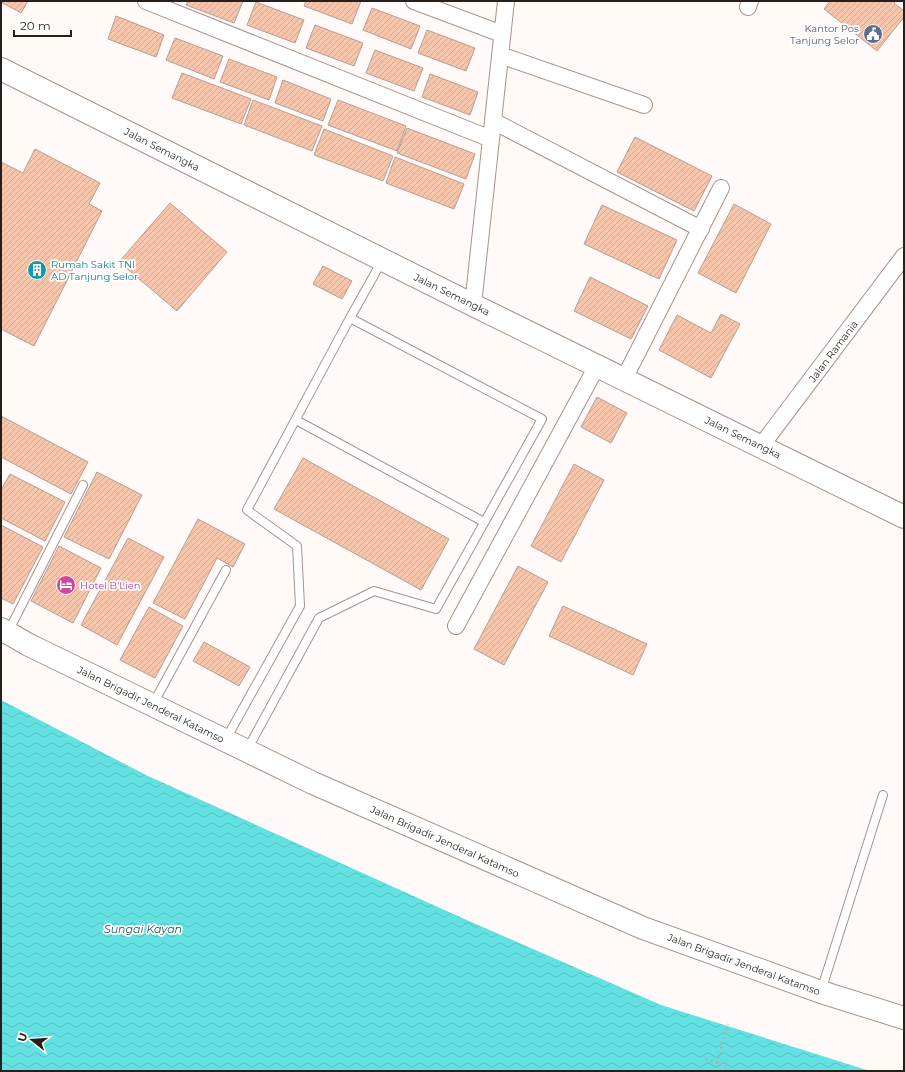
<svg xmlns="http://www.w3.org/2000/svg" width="905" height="1072" font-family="Montserrat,sans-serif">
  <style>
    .water { fill: url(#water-waves) }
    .building { fill: url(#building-hatch); stroke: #b39f95 }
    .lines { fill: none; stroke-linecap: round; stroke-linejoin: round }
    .lane-casing { stroke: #a79389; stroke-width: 10 }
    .street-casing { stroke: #a79389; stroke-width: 18 }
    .secondary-casing { stroke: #a79389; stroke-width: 24 }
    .highway-casing { stroke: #a79389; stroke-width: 24 }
    .path { stroke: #b3adaa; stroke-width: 2.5; stroke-dasharray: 2 3; stroke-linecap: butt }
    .lane { stroke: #fff; stroke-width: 8 }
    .street { stroke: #fff; stroke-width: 16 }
    .secondary { stroke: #fff; stroke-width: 22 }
    .highway { stroke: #fff; stroke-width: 22 }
    .labels { text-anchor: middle; stroke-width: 3.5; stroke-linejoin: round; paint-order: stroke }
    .service-label { font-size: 10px; fill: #4e5e75; stroke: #fff; text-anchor: end }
    .street-label { font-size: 10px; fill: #271f1b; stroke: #fff }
    .culture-label { font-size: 10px; fill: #0d838f; stroke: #fff; text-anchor: start }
    .hotel-label { font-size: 10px; fill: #b23c85; stroke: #fff; text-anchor: start }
    .water-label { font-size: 11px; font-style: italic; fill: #225858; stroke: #fff }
  </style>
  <defs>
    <pattern id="water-waves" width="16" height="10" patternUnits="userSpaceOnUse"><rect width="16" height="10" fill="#63e1e2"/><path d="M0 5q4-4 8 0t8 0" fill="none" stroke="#56c1c1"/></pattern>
    <pattern id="building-hatch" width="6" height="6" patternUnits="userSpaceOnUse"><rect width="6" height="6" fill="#f6c5ab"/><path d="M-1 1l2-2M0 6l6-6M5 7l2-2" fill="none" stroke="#d3a993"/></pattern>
  </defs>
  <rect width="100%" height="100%" fill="#fffaf8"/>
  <path class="water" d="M1,700L148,776L460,917L661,1005L870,1071H1Z"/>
  <path class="building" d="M1,1H28L21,13L1,2Z
    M188,1H243L234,23L186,5Z
    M306,1H361L352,24L304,6Z
    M830,1H896L894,3L904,11V17L877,51L824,9Z
    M256,2L304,20L295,43L247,25Z
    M372,8L420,26L411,49L363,30Z
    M116,16L164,35L156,57L108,39Z
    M315,25L363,43L354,66L306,48Z
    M427,30L475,48L466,71L418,53Z
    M175,38L223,56L214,79L166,60Z
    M375,50L423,68L414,91L366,73Z
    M229,59L277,77L269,100L220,82Z
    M182,73L251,99L241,124L172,98Z
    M430,74L478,92L470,115L422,97Z
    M283,80L331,99L323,121L275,103Z
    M253,100L322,126L312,151L244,125Z
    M338,100L406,126L397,151L328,125Z
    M407,128L475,154L466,179L397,153Z
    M324,129L393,156L383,181L314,155Z
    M635,137L712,176L694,211L617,172Z
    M35,149L100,183L89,204L102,211L34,346L1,329V162L23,173Z
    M395,157L464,184L454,209L386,183Z
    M170,203L227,252L177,311L119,262Z
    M734,204L771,224L736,293L698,273Z
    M602,205L677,240L659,279L584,244Z
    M323,266L352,281L342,299L313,284Z
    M590,277L648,306L631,339L574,311Z
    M721,314L740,324L711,378L659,350L677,315L711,333Z
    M597,397L627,413L611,443L581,427Z
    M1,416L88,462L71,494L1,457Z
    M303,458L449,539L421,590L274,509Z
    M574,464L604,480L561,562L531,546Z
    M97,472L142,495L109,559L64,537Z
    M10,474L65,502L45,541L1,518V490Z
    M198,519L245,544L233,567L217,558L185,619L153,603Z
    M1,525L43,547L13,604L1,598Z
    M128,538L164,557L117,645L81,625Z
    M59,546L101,568L73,623L31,601Z
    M518,566L548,582L504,665L474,649Z
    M563,606L647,644L633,675L549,636Z
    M149,607L183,626L155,678L120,660Z
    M204,642L250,667L239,686L193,661Z"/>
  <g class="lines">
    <defs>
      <path id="lane" d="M350,318L382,261
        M296,420L484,522
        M8,632L83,485
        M153,704L226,570
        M226,739L300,606L297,546L247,510L350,318L542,419L436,609L374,591L319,618L247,750
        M821,991L883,795"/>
      <path id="street" d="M146,1L491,139
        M414,1L502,34
        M748,7L750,1
        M500,55L644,105
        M493,121L701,229
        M473,305L506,1
        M624,379L721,188
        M761,446L904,256
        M456,626L597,366"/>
      <path id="secondary" d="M1,69L473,305L904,517"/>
      <path id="highway" d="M1,629L29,645L313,783L643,928L821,992L904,1018"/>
    </defs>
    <use href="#lane" class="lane-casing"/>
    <use href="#street" class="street-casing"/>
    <use href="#secondary" class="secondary-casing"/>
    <use href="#highway" class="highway-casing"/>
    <path class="path" d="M706,1059L727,1067
      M717,1063L728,1024"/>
    <use href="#lane" class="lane"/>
    <use href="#street" class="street"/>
    <use href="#secondary" class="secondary"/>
    <use href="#highway" class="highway"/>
  </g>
  <defs>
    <symbol id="civic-disc" viewBox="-11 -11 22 22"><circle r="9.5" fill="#5c6f8a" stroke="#fff"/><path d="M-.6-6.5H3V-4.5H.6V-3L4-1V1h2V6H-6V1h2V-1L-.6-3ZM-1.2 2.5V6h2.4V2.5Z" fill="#fff"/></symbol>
    <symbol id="building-disc" viewBox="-11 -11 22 22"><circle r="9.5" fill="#0f9aa8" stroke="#fff"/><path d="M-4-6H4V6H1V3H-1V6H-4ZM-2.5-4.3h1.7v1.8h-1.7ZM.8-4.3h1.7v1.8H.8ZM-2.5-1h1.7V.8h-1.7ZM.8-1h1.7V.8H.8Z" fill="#fff"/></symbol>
    <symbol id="hotel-disc" viewBox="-11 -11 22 22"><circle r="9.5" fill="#d1479c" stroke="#fff"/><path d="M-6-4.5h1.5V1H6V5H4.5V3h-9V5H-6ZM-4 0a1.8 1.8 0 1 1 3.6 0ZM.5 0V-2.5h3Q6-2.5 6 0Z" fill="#fff"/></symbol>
  </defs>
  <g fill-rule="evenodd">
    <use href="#civic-disc" x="862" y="23" width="22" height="22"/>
    <use href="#building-disc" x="26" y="259" width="22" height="22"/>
    <use href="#hotel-disc" x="55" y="574" width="22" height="22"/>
  </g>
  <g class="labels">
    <g class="service-label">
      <text x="859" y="32">Kantor Pos<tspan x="859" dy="12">Tanjung Selor</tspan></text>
    </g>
    <g class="street-label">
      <text transform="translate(162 149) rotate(27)" y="4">Jalan Semangka</text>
      <text transform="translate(452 294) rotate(26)" y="4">Jalan Semangka</text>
      <text transform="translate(833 351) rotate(-53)" y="4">Jalan Ramania</text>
      <text transform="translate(743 437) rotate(26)" y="4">Jalan Semangka</text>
      <text transform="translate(151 704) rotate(26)" y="4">Jalan Brigadir Jenderal Katamso</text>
      <text transform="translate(445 841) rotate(24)" y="4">Jalan Brigadir Jenderal Katamso</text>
      <text transform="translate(744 964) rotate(20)" y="4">Jalan Brigadir Jenderal Katamso</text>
    </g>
    <g class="culture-label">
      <text x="51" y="268">Rumah Sakit TNI<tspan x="51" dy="12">AD Tanjung Selor</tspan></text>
    </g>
    <g class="hotel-label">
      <text x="80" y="589">Hotel B'Lien</text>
    </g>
    <g class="water-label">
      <text x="143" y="933">Sungai Kayan</text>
    </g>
  </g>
  <rect width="905" height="1072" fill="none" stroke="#271f1b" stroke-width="4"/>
  <g transform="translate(32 1040) rotate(287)" stroke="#ffffff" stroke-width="3" paint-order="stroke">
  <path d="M0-3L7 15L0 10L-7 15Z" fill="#271f1b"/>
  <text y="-6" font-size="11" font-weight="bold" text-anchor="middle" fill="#271f1b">U</text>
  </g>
  <path d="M14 30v6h57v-6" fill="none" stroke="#271f1b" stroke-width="2"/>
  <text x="20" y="30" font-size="12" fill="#271f1b" stroke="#ffffff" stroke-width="3" paint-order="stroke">20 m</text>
</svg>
